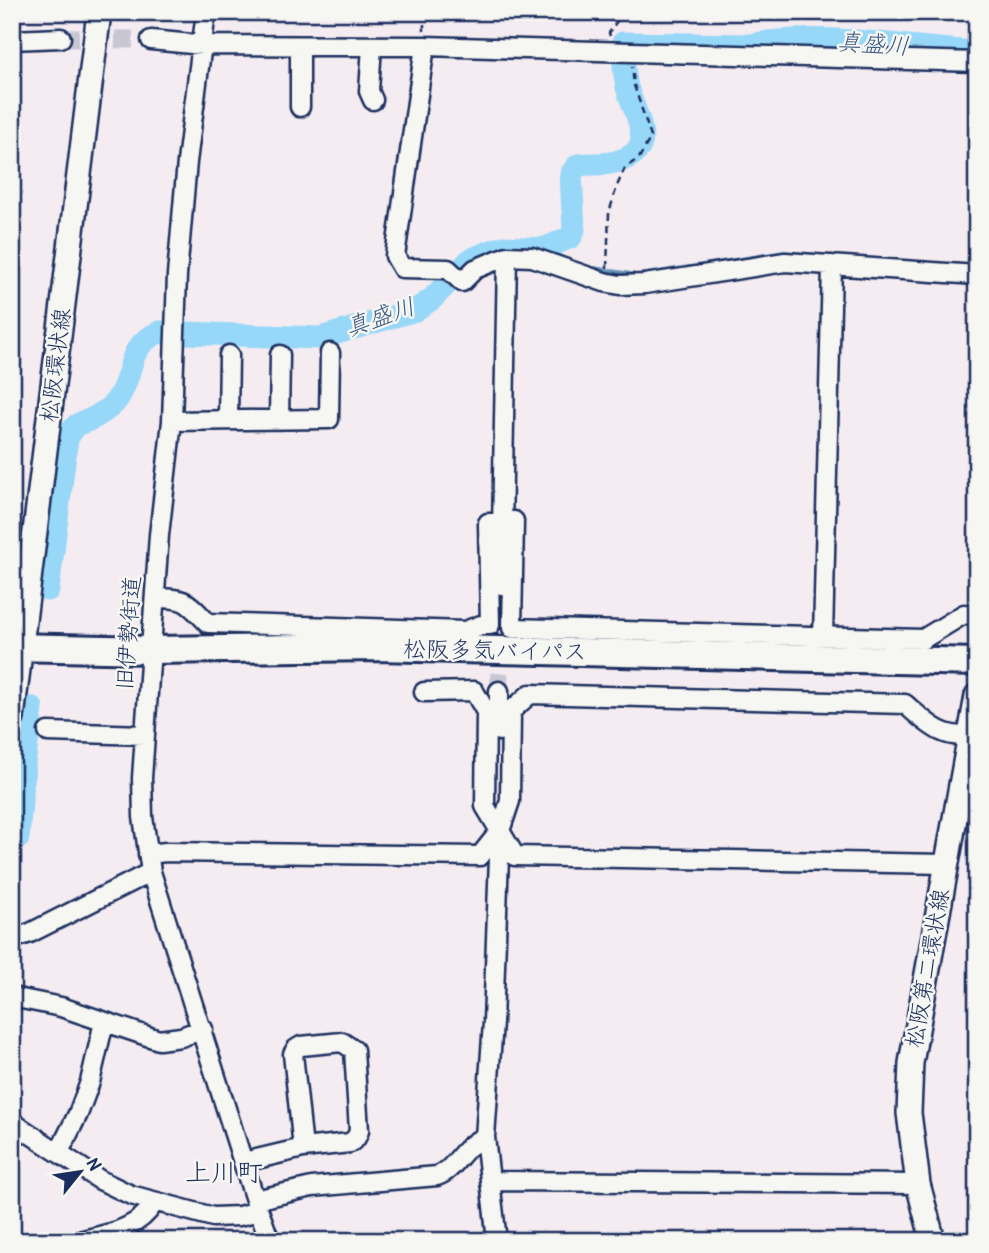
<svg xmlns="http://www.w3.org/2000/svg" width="989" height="1253" font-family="'Patrick Hand','Klee One',sans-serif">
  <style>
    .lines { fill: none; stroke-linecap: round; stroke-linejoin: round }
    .stream { stroke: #6594ba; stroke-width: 3.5 }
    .river { stroke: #97d7f8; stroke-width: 23 }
    .minor-tunnel { stroke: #c9c6d4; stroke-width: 18; stroke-dasharray: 18 9; stroke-linecap: butt }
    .minor-casing { stroke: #1b2f5e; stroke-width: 23 }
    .major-casing { stroke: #1b2f5e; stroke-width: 28 }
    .highway-casing { stroke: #1b2f5e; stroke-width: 32 }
    .path { stroke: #1b2f5e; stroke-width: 2.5; stroke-dasharray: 7 5; stroke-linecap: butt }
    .minor { stroke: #f6f6f2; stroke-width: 18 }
    .major { stroke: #f6f6f2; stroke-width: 23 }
    .highway { stroke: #f6f6f2; stroke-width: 26 }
    .labels { text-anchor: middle; stroke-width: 5; stroke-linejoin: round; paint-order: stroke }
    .street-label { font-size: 23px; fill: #1b2f5e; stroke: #f6f6f2 }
    .water-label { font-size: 24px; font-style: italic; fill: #3a5984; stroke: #f6f6f2 }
    .quarter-label { font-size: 26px; fill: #1b2f5e; stroke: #f6f6f2 }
  </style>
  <rect width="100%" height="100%" fill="#f4ecf1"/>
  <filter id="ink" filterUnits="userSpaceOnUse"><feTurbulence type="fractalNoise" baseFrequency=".0143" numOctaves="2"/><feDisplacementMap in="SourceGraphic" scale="14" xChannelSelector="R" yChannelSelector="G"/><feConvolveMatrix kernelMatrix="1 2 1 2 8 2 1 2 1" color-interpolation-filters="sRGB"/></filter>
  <g filter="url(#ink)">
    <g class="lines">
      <path class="stream" d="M543,249L583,266L638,275L783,252L878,260"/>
      <path class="river" d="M48,590L67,438C70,435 73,428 77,425C77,424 87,421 87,421C97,417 113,407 118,398C136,371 124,347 160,332L320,338L416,310L432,299L470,260L486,253L504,247L543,249L571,237L574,230L571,174L578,165C588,163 600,165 610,163C663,153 636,119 627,87C624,73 623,58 623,43L750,45C822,31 904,48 977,52
        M12,841L18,838L24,764L32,708"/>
      <path class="minor-tunnel" d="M61,38L151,40
        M499,691L500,632"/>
      <defs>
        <path id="minor" d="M206,12L187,162L177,275L172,421L159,535L142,778L143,817L151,872L255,1200L270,1241
          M12,40L61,38
          M151,40L202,45L425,46L977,62
          M372,46L369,91L373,100
          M425,46L395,256L402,268L448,269L462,282L475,269L507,256L532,257L604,282L620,285L645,284L785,262L977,275
          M300,107V55L302,46
          M228,420L229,355
          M279,420L280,355
          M172,421L329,419L330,353
          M501,585L507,256
          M155,598C187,598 186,601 208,623L465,631L481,625H490L488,523L514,521L512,628L923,639L964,614L977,616
          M823,638L832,265
          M499,691V731
          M424,692L474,691L486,712L485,806L515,856L945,864
          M48,732L145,735
          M148,854L166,852L480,856L500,831L510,801L511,711L530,694L905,704C927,723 944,742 977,734
          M12,939L30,933L151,872
          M12,997L61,1007L159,1040L181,1037L203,1029
          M12,1122L100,1180L131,1195L213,1217L239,1216L259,1211
          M59,1152L78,1114L90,1082L104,1022
          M244,1162L303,1148L350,1143L356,1138L359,1131L354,1050L342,1042L301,1046L296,1049L293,1054L303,1148
          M490,1181L918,1184
          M255,1200L312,1187L437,1176C457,1169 460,1147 485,1137
          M79,1241C107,1234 138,1230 154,1203
          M497,1241L485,1137L493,1022L500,829"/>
        <path id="major" d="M12,718L99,12
          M933,1241L918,1184L909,1113L911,1063L977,696"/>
        <path id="highway" d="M12,647L151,650L378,647L977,662"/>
      </defs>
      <use href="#minor" class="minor-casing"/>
      <use href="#major" class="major-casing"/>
      <use href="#highway" class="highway-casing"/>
      <path class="path" d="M424,12V32
        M610,36L609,33L623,12
        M607,268L609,213L617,186L625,168L639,158L651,137L634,85L632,66"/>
      <use href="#minor" class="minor"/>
      <use href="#major" class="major"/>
      <use href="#highway" class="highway"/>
    </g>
  </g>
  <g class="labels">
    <g class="street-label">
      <text transform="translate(55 365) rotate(-83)" y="8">松阪環状線</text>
      <text transform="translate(128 633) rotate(-86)" y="8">旧伊勢街道</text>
      <text transform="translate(495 650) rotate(1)" y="8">松阪多気バイパス</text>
      <text transform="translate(927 968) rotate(-80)" y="8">松阪第二環状線</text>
    </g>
    <g class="water-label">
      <text transform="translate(873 44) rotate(4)" y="8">真盛川</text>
      <text transform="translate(380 317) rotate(-19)" y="8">真盛川</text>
    </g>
    <g class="quarter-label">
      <text x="224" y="1181">上川町</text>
    </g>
  </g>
  <rect width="989" height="1253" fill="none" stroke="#f6f6f2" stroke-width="42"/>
  <rect x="21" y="21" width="947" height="1211" fill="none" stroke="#1b2f5e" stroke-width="2.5" filter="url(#ink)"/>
  <g transform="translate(80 1172) rotate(60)" stroke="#f6f6f2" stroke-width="5" paint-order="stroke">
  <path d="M0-5L12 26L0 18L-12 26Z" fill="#1b2f5e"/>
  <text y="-10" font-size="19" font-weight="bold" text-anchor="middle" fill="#1b2f5e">N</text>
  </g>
</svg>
